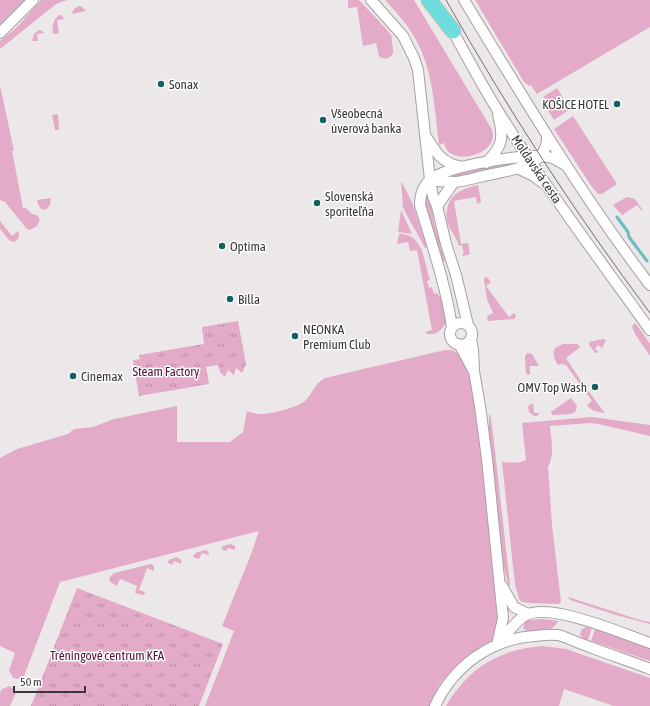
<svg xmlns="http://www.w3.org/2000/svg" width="650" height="706" font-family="'Asap Condensed',sans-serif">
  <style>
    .grass { fill: #e4abc9 }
    .park { fill: url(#park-tufts) }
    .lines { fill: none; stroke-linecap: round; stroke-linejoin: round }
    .stream { stroke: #69bfbf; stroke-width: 3 }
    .minor-casing { stroke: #a5a0a3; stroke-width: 12 }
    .highway-casing { stroke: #c4c3c3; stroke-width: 17 }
    .minor { stroke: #fff; stroke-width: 10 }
    .highway { stroke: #6edddd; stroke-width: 15 }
    .tram { stroke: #726f70; stroke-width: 1 }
    .poi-dot { fill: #106262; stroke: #fff; stroke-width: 1.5 }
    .labels { text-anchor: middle; stroke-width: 3; stroke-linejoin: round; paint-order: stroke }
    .poi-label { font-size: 13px; fill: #393738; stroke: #fff; text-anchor: start }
    .street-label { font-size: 13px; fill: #393738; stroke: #fff }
    .park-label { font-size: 13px; fill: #58113f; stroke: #fff }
  </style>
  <defs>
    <pattern id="park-tufts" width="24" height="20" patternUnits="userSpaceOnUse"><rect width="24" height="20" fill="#e4abc9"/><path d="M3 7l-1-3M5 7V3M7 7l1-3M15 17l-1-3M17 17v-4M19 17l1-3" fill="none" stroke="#ba8ca4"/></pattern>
  </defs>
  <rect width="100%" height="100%" fill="#ece7e9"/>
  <path class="grass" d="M0,0H29L0,29Z
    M41,0H67L56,4L51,8L0,49V41L17,27Z
    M348,0H359L361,2L388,31L392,37C390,47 399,53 386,59L379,57L376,43L363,46L357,7L348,8Z
    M385,0H414L491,128C501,149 469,161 454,155C448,153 446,149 444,143L439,145C435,112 433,71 417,42C409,26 397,13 385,0Z
    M475,0H650V27L537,94L531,85L529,86L524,82Z
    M79,6L82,7L86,11L72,14L74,9Z
    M60,15H62L64,19L57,20L59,33L53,34C52,27 53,18 60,15Z
    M39,30L42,31L44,33L37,34L38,41H32L34,34Z
    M0,85L14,151H12L23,208H26L32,214L37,215L40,220L37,226L30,230L27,229L5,202L0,200Z
    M557,88L570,109L554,120L544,104L546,103L543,97Z
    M58,114L59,130H55L52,115Z
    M573,116L617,184L602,194H598L592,187L554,129Z
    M510,162L511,165L453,177L447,175Z
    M401,181L412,202L427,247L425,248L403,208Z
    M478,185L481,202L477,204L476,197L454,201L461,244L468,243L470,254L463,256L462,254L464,253L462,245L459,246C457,238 451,232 448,224C446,220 446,215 447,211C449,193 463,189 478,185Z
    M427,191L431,202L434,223L446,260L442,262L425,205Z
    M627,197L635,199L642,209V211L637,205L622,215L613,205Z
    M51,198L50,205L47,209C41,211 38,206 37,200Z
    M401,210L412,234L398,232Z
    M0,221L12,236L18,231L19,235L18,239L14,242L10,241L0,229Z
    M399,234C424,233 424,263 430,280L427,281L429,288L432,287L434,294L437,293L445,305L447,321C443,329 436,336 427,334L425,332L432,330L417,250L410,251L408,242L397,244Z
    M487,277L491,282L486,286L509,317L514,313L516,316L514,319L488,321L487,316L493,313L487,299L484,280V278Z
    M634,323L637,325L650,344V356L635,334L632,327Z
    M603,339L606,340L602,348L598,345L595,349L599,352L595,353L589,345V342Z
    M563,344H577L580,346L579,348L566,358L583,384L605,413C598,412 591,411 587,405L592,401L566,365L562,364L558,365C554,359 552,355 555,348Z
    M445,350H452L459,354L468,370L478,419L498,625L495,640L471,654L456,666L439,685L430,706H205L234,631L222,626L250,557L259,531L60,582L24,676L18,679L13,678L9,670L15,653L0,646V458L17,449L68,434L74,429L93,427L114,419L177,406V442H230L243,432L247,411C251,412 255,414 259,414C268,415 299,407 305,401C313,393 314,384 325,378Z
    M527,353L532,354L539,366H530V374L528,375L526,373L525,356Z
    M571,398L577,406L575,412L571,414L552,415L551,412Z
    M533,403L534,413H539L537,416H534L529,412L528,406Z
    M489,414H490L493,433L510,585H508L503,563L489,432Z
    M592,417L650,425V436L603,425L591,423L550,426C551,439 555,455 548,467L552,525L561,602L559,604L529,603L522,602L519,599L515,585L502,462C510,462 518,464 526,460L522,423Z
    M231,544L235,546V550L228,548L226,551L221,549L223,546Z
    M206,550L208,551L209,555L202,553L199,559L193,557L195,553Z
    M177,557L181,560V564L174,561L172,565L167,562L169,560Z
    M151,564L154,566V571L147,568L139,590L145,592L144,595L135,593L137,586L120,579L117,586L110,582L109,578L114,573Z
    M568,597L640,620L650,622V624L616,615L570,600Z
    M542,619L559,621C556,624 553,628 549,630C542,633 528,634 523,628L525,622L529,620Z
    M586,627L592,628L588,640L583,638L580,634L582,629Z
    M595,629L650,648V661L591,641Z
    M543,646L566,649L650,678V706H614L564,689L559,706H446C468,668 500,649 543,646Z
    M9,686L14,689L16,693L10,706H0V694L1,690Z"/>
  <path class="park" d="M238,321L246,364L242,373L236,368L234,375L228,370L225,377L220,372L218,365L206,367L209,384L139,396L133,360L140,359L139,355L204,344L202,327Z
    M77,588L223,644L199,706H31Z"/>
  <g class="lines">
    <path class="stream" d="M617,217L628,232L629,237L647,261"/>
    <defs>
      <path id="minor" d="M371,0L403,36L414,58L418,70L430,180L433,197L437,206L446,244L456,275L468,325
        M464,0C523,97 581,195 650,285
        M450,26C465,53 479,80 495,106C542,183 597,256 650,330
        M0,33L33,0
        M427,138C437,154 442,163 462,167
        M486,163C503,146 504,138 498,115
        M519,169L532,175L543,183
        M430,180C438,181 447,182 455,182C466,181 477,177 488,175C511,170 549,167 547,135
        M437,206L454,182
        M450 334a11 11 0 1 1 22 0a11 11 0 1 1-22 0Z
        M452,327C446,286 432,245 420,205C420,196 422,187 430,180C445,166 527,153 548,157C555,158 560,162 565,165
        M471,339L473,350L474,371L480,406L487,459L503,618L497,645
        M459,344L473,370
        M502,586L514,607L528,614
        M498,644C507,634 515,621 526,615C551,602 623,634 650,643
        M435,706C453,667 490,639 534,636C542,635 551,634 558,635C569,638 580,644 590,647C610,655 630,661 650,669"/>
      <path id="highway" d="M429,0L453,31"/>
    </defs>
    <use href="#minor" class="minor-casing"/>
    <use href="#highway" class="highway-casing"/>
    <use href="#minor" class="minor"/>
    <use href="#highway" class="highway"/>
    <path class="tram" d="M446,0C508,110 575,213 650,313"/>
  </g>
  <g class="poi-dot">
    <circle cx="161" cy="84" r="4"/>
    <circle cx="617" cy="104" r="4"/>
    <circle cx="323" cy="120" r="4"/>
    <circle cx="317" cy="203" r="4"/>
    <circle cx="222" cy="246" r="4"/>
    <circle cx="230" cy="299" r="4"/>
    <circle cx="295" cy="336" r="4"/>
    <circle cx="73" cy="376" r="4"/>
    <circle cx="595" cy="387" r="4"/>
  </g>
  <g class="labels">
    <g class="poi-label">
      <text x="169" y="89">Sonax</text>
      <text x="609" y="109" text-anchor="end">KOŠICE HOTEL</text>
      <text x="331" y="118">Všeobecná<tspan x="331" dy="15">úverová banka</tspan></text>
      <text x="325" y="201">Slovenská<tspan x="325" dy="15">sporiteľňa</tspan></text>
      <text x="230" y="251">Optima</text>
      <text x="238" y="304">Billa</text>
      <text x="303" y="334">NEONKA<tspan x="303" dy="15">Premium Club</tspan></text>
      <text x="81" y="381">Cinemax</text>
      <text x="587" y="392" text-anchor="end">OMV Top Wash</text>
    </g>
    <g class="street-label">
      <text transform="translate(537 169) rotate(56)" y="5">Moldavská cesta</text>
    </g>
    <g class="park-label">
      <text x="166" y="376">Steam Factory</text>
      <text x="107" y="660">Tréningové centrum KFA</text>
    </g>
  </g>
  <path d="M14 686v6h71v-6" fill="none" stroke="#393738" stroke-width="2"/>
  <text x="20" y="686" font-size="12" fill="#393738" stroke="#ffffff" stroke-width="3" paint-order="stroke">50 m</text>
</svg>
